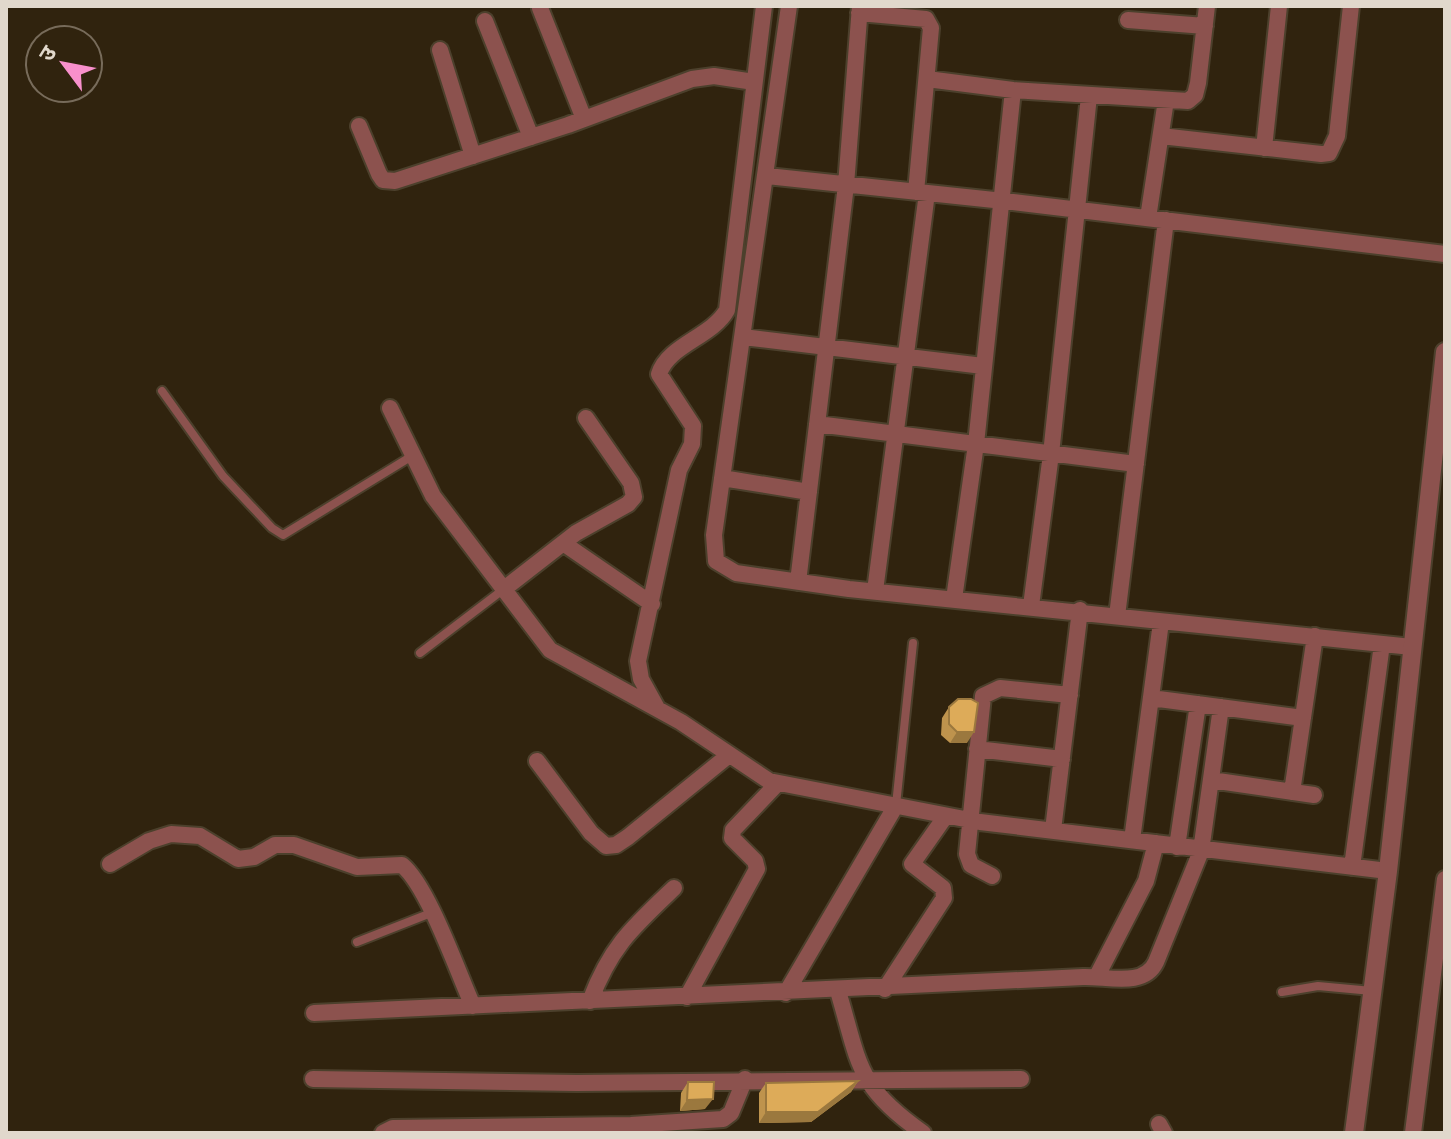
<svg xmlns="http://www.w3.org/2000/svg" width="1451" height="1139" font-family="Spectral,'Noto Sans Devanagari',serif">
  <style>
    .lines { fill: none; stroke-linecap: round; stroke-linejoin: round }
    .service-casing { stroke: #4c402c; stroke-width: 12 }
    .minor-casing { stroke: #4c402c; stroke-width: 20 }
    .tertiary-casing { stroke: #4c402c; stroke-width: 22 }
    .service { stroke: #8c524e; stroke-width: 8 }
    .minor { stroke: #8c524e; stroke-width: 16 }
    .tertiary { stroke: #8c524e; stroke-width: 18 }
    .wall { fill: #be934d }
    .shaded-wall { fill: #9b783e }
    .building { fill: #ddab59; stroke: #9b783e; stroke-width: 2 }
  </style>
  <rect width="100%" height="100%" fill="#30230e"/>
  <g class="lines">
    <defs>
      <path id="service" d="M162,391L223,476L272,528L283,535L412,456
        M420,653L504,589
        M896,805L913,643
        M357,942L431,913
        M1282,992L1318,986L1372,991"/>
      <path id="minor" d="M789,6L714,535L716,561L736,573L849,589L1412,647
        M540,8L584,119
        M859,13L926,19L931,28L916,192
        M1128,20L1205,26
        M485,21L531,137
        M440,50L473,156
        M927,79L1013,90L1188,101L1195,95L1198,83L1207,6
        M359,126L379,174L383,180L395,181L568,125L692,79L714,76L754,82
        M1161,136L1321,154L1329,153L1337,136L1351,6
        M1264,148L1279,6
        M767,176L1013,202L1445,254
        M1148,218L1166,100
        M743,337L983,366
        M390,408L433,496L550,650L681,722L769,781L980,822L1388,871
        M817,424L1136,464
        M722,478L809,492
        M563,543L652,604
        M798,582L846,185L860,6
        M504,589L576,533L628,504L634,497L631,483L586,418
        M875,591L927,193
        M954,599L976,444L1013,90
        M1031,606L1051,454L1089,96
        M1117,616L1166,220
        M1151,698L1303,718
        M657,708L641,679L638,661L679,470L692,444L693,426L659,374C668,345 712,337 727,310L764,6
        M977,749L1062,759
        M537,761L591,833L606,846L616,845L628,837L729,755
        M1211,780L1314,795
        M1292,792L1315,636
        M1053,830L1080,610
        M1132,840L1161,622
        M1177,847L1198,704
        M110,864L149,841L171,834L200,836L238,859L254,857L275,845H294L357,867L402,865C428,886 458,973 473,1006
        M1352,867L1382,644
        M992,876L971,865L967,854L983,696L1000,688L1070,695
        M1097,976L1146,881L1156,843
        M885,989L944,898L943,888L912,864L945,817
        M838,991C860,1065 856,1086 923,1133
        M786,993L895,807
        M687,997L757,869L755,861L732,838L733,830L777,784
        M590,1001C611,946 632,928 674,888
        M314,1013L1083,977C1107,976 1144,988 1156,962L1201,851L1221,707
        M313,1079L577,1083L1021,1079
        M1159,1124L1164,1133
        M383,1133L393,1128L631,1125L723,1119L731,1113L745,1079
        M1413,1133L1445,879"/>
      <path id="tertiary" d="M1354,1133L1388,871L1445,352"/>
    </defs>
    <use href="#service" class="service-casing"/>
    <use href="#minor" class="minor-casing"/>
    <use href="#tertiary" class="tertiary-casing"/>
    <use href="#service" class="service"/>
    <use href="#minor" class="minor"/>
    <use href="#tertiary" class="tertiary"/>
  </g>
  <path class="wall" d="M949,707L967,743H950L941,735L942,718Z
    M858,1081L851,1092L811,1122L759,1123V1093L766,1083Z
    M688,1082L705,1109L680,1111L681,1093Z"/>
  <path class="shaded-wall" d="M957,732H974L967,743H950Z
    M858,1081L851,1092L811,1122L759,1123L766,1112Z
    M713,1099L705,1109L680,1111L687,1100Z"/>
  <path class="building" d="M958,699H971L978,703L974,732H957L949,724V707Z
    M858,1081L818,1112H766V1083Z
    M688,1082H714L713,1099L687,1100Z"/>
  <rect width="1451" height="1139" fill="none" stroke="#e1d8cc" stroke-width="16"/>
  <g transform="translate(64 64) rotate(302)"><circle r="38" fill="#30230e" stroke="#776b5a" stroke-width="2"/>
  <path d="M0-6L14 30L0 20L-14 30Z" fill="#f890cc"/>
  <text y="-12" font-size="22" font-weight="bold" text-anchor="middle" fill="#e1d8cc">उ</text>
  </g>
</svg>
